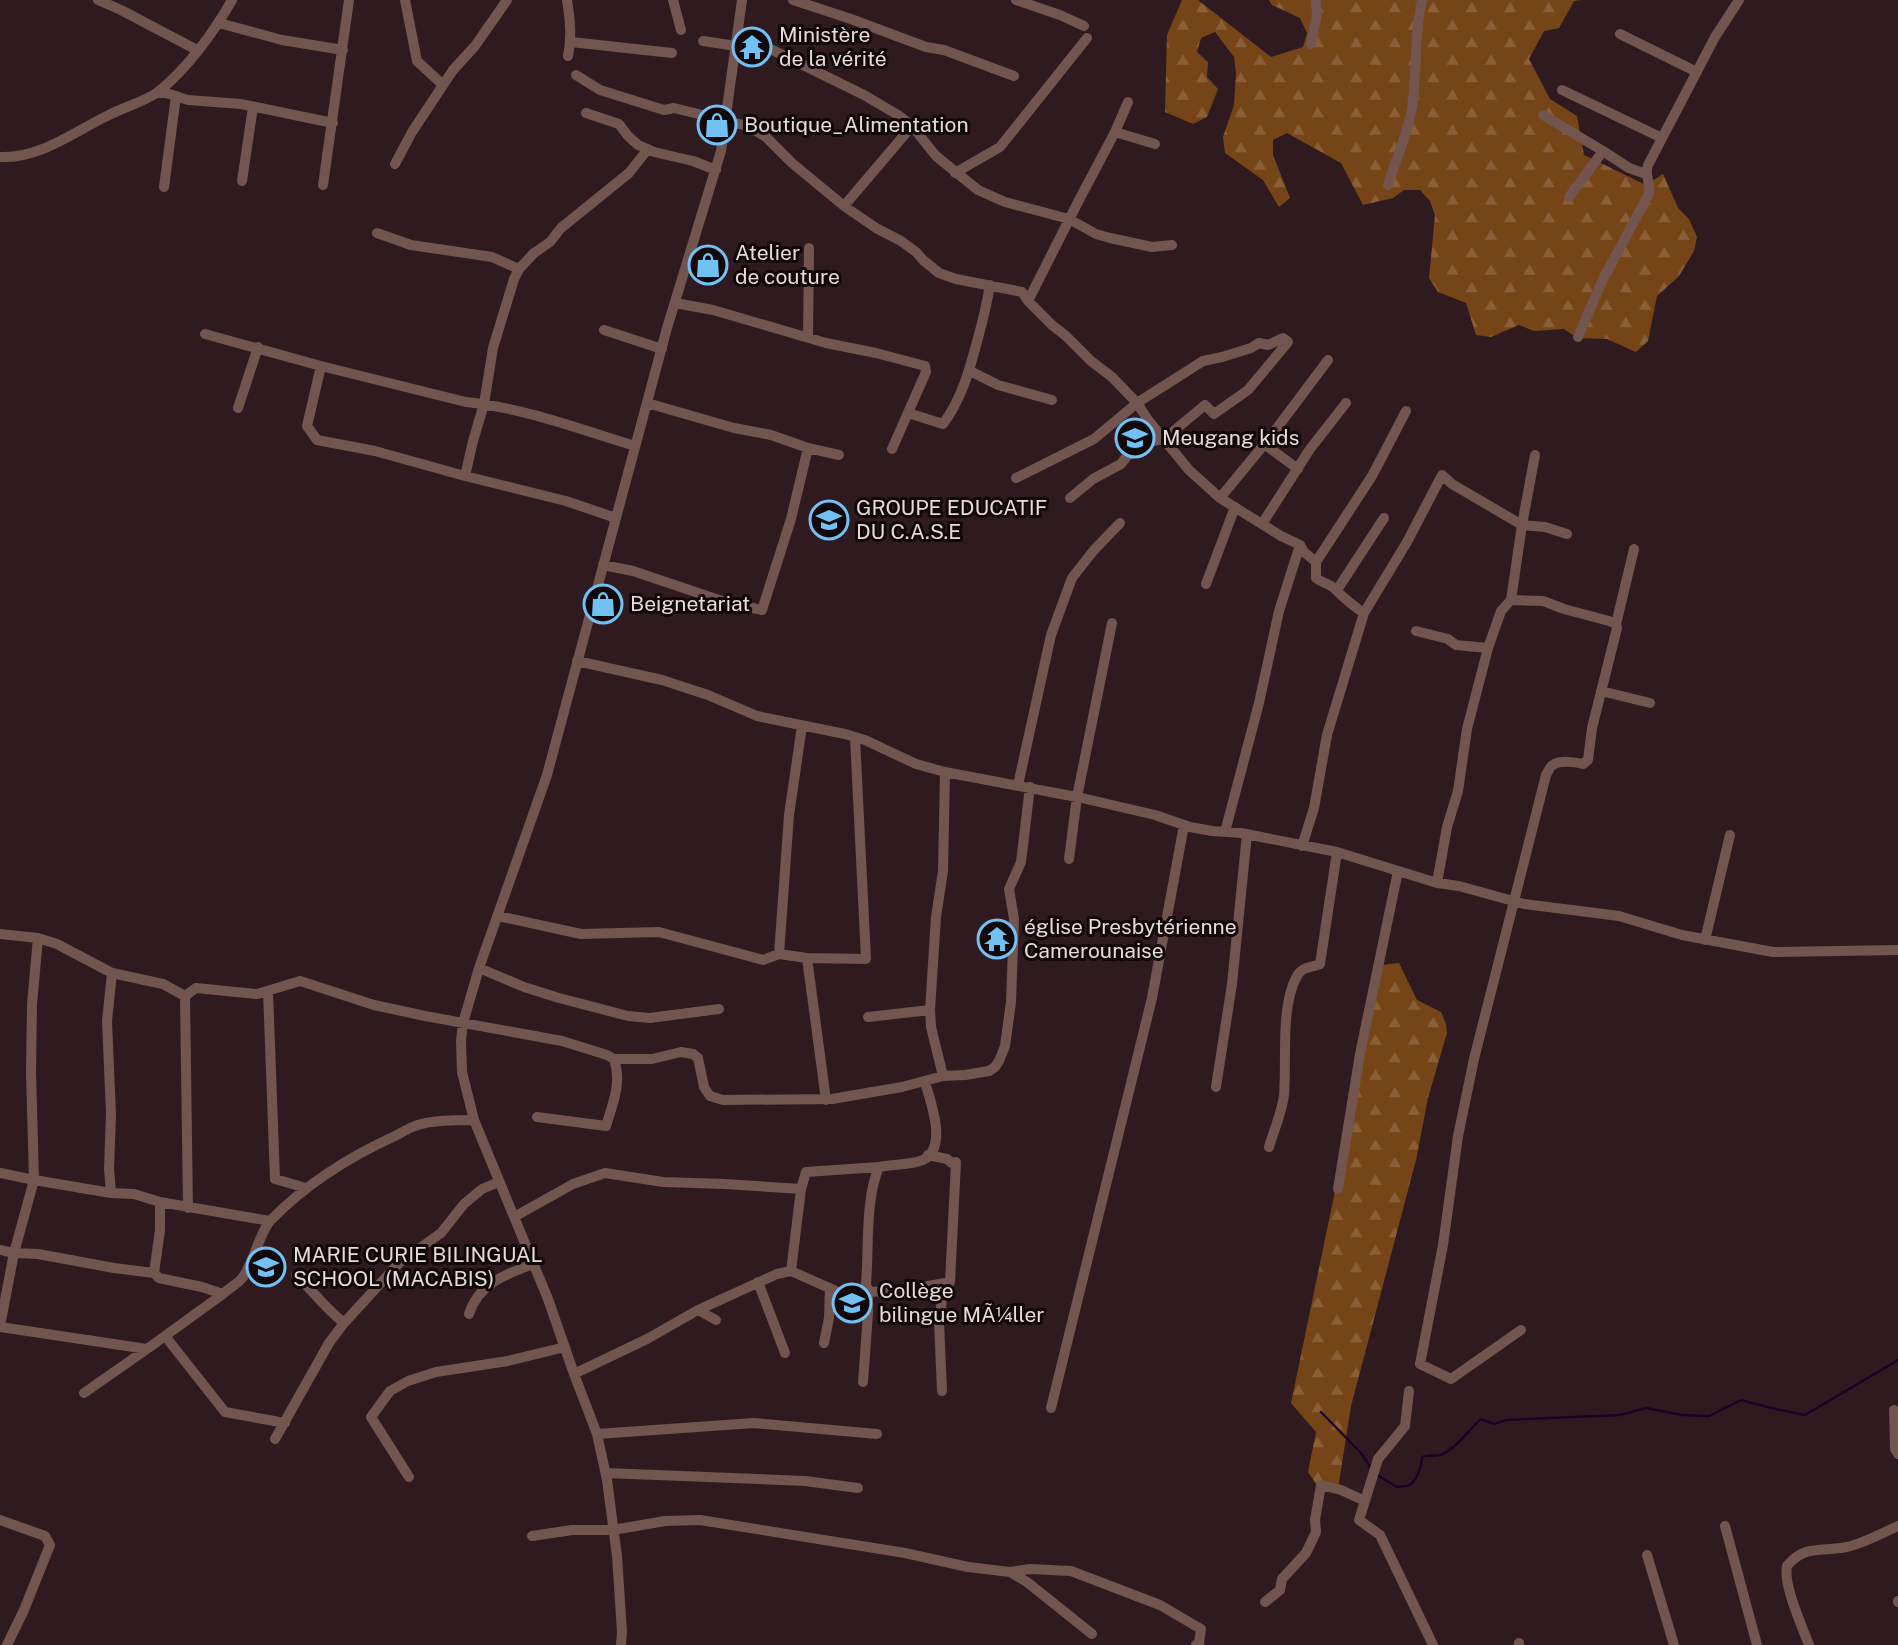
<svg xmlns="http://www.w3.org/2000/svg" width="1898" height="1645" font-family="'Public Sans',sans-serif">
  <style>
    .forest { fill: url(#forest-firs) }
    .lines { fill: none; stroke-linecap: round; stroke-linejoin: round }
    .stream { stroke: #20002b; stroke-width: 2.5 }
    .street { stroke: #72554e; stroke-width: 10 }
    .labels { text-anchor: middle; stroke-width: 6; stroke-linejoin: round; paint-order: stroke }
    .poi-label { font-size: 21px; fill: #e8d9db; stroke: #11080a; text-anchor: start }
  </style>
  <defs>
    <pattern id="forest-firs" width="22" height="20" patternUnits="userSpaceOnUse" patternTransform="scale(1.75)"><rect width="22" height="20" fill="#764517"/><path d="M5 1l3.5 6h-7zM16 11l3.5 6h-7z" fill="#8a5f38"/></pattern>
  </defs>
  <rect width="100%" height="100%" fill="#2f1b1f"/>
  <path class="forest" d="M1182,0H1198L1271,57L1303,47L1307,33L1300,18L1272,5L1269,0H1581L1574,1L1559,28L1544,31L1529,59L1550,99L1577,116L1584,155L1646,185L1663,174L1678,208L1689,219L1697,237L1694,251L1679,276L1657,296L1648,341L1636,352L1607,339L1577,338L1564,329L1534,331L1519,325L1491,337L1476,335L1466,303L1438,292L1429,278L1435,215L1430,201L1420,190H1404L1393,198L1363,205L1341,163L1287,133L1273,140V155L1290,198L1279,207L1263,180L1225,153L1223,137L1234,105L1236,73L1234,57L1215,32L1201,38L1197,52L1208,62L1207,77L1218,89L1207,117L1193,124L1165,112L1167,35Z
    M1399,963L1417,1000L1441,1012L1446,1024L1447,1033L1428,1098L1416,1160L1351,1406L1338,1489L1316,1484L1308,1472L1316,1432L1291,1403L1382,965Z"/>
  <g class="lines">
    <path class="stream" d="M1321,1412L1361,1453L1371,1468
      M1377,1475L1397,1487C1401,1486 1406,1487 1409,1485C1418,1480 1422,1465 1422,1457C1429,1453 1436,1458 1443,1454C1458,1447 1468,1430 1481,1419L1494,1424L1507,1420L1527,1419L1620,1415L1646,1408L1682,1415L1709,1416L1741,1400L1771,1408L1805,1415L1898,1360"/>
    <path class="street" d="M98,0L121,10L197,50
      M405,0L417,61L443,85
      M567,0C570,19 572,37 568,56
      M673,0L681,30
      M793,0L851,19L926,47L944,50L1014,76
      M1016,0L1060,15L1084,26
      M219,23L282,40L343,50
      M738,33L864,95L898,115L912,126L936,156L978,190L1005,202L1069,219L1096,234L1110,238L1152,247L1172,245
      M1620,34L1697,72
      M703,41L736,46
      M571,42L672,53
      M1311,44L1317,14L1316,0
      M576,75L600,90L664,110L674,108L747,126L766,137L792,163L844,206L876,228L901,241L916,252L923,260L939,273L956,279L1022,292L1028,301L1052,325L1066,336L1091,361L1112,377L1137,403L1148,420L1189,470L1220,498L1281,536L1300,545L1304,552L1316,562V578C1322,583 1331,584 1336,590C1345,599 1353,606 1364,613
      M1562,90L1662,138
      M156,93H166L188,100L241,104L333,123
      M586,113L619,124L628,136L638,145L654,152L693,161L716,170
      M1543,115L1603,151
      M1115,132L1155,144
      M0,157C40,159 75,131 109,115C124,107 144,102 158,92C187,69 214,32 232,0
      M395,164L412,132L453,70L475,46L507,0
      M955,173L1000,147L1087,38
      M242,181L253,107
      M323,185L349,0
      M1388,185C1395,162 1406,137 1411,113C1418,76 1413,37 1422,0
      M164,187L176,96
      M1569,197L1603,151L1629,168L1646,174
      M844,206L912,126
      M377,233L411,245L492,257L519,269
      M1028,301L1078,202L1115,132L1128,102
      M675,303L713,310L826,343L876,353L925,366L926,372L892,449
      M604,330L662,349
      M205,334L321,366L466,402C524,408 579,429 635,446
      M1578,337L1603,279L1649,194C1651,184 1644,175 1648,165L1715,37L1739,0
      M808,338L809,248
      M321,366L307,426L317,440L375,451L465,476L473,441L484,404L493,348L514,279L519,269L534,253L550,242L561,228L629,173L648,149
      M970,371L998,385L1052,400
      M647,403L734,428L771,435L808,448L839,455
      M238,408L258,347
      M908,413L943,424C962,399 970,368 978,338C983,320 987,303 990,285
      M1264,444L1298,469
      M465,476L566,501L616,518
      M1016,478L1094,439L1137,403L1203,361L1222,357L1251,348L1259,343L1268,345L1283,338L1288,342L1248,390L1214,414L1205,405L1164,439L1153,441L1127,456L1121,464L1093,479L1070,498
      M1220,498L1271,436L1328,360
      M1262,524L1310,449L1346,403
      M1316,562L1372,476L1406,411
      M603,565L633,571L725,602L762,610L791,519L808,448
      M1206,584L1235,507
      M1337,590L1384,518
      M1511,600L1543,601L1564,609L1609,621L1616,624L1617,628L1592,728L1588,760L1583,764C1575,762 1560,760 1553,765C1550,766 1548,772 1546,775L1474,1059L1458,1136L1443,1245L1420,1364L1451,1379L1521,1330
      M1616,624L1634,549
      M1416,631L1448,639L1456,645L1488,648
      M577,661L662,680L708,695L757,716L845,734L865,740L916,764L945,772L1082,798L1155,815L1190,827L1212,831L1241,833L1337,852L1437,883L1459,886L1524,904L1619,916L1682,935L1773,952L1898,950
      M1601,691L1650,703
      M1018,785L1051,635L1072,578L1094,550L1120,523
      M1225,832L1259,703L1279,611L1300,545
      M1302,846L1314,808L1327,735L1364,613L1407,542L1442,475L1452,484L1522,525L1535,455
      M1069,859L1077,797L1112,623
      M1437,883L1447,827L1458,791L1467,729L1488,648L1501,611L1511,600L1522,525L1545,527L1567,534
      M498,916L581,934L659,932L763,960L779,954L789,815L802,726
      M0,934L38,938
      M1705,940L1730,835
      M779,954L807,958L826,1100
      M807,958L866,959L855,738
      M479,968L524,987L559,998L628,1016L650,1018L719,1009
      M268,991L275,1179L306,1188
      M185,996L163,984L112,973L57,944L38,938L32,1004L31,1072L34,1180L111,1193L134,1194L160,1202L270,1221
      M930,1010L936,917L943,871L945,772
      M868,1017L930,1010L931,1027L943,1076
      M1216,1087L1232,984L1247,834
      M537,1117L606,1126C613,1103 622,1083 614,1059
      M1269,1147C1274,1130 1282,1112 1284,1095C1287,1059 1280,1007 1297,976C1302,966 1312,968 1320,964L1337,852
      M0,1173L34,1180L14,1253L0,1250
      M1338,1189L1360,1054L1398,871
      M111,1193L109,1168L111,1114L107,1021L112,973
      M188,1208L185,996L196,988L257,994L300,981L374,1005L425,1016L562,1041L607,1055L614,1059H652L681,1052L693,1054L698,1058L704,1087L710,1096L723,1100L832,1099L902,1087L943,1076L965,1075L989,1071L995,1067L999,1061L1005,1046L1011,1002L1014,919L1009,889L1021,862L1030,787
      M514,1217L573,1184L605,1173L663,1182L725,1184L801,1189
      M791,1271L801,1189L806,1172L879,1167
      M154,1273L160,1230V1202
      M296,1275C313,1291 326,1309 344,1323
      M758,1282L785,1353
      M698,1310L716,1320
      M469,1314C478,1284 506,1274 533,1264
      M0,1326L14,1253L38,1254L114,1268L154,1273L159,1278L202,1287L223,1294C229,1288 239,1283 243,1277C254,1262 260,1231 271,1220C306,1184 351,1156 395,1136C402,1133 408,1128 415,1126C432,1120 455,1120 474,1120
      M0,1327L147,1349L223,1294
      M165,1336L225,1412L285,1423
      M824,1343L829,1318L830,1288
      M574,1374L647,1339L698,1310L777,1274L791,1271L845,1295L856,1296L868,1292L866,1284C869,1249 865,1199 879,1167C891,1164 913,1165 923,1160C948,1148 931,1103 925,1082
      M863,1382L868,1313V1292L907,1290L950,1282L956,1162L952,1163L947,1159L928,1155
      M942,1391L939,1322L944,1283
      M1409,1391L1405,1426L1378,1459L1359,1520L1380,1535L1433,1645
      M84,1393L147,1349
      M1051,1408L1152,998L1184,825
      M1894,1410L1895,1449L1898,1454
      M597,1434L754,1423L877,1434
      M275,1439L329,1343L344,1323L399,1263L441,1233L464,1204L482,1189L499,1182
      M606,1473L805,1481L858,1488
      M409,1477L371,1417L390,1391L408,1381L436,1372L508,1361L565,1347
      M0,1520L45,1536L50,1545L24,1610L7,1645
      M1725,1526L1757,1645
      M532,1536L572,1530H613L665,1521L700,1520L905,1553L968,1567L1010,1572L1027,1582L1092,1634
      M1647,1555L1674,1645
      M1010,1572L1030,1569L1071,1571L1160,1605L1201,1629L1199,1643L1196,1645
      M1898,1601V1602
      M1265,1602L1280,1590L1282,1579L1306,1553L1316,1532L1315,1520L1321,1485L1341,1490L1365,1501
      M1519,1643V1645
      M621,1645L622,1632L617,1556L607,1480L597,1434L574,1374L548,1299L474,1120L462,1072L461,1041L463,1023L479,968L547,775L667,328L721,151L742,0
      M1809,1645C1802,1626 1783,1585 1787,1566C1805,1544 1822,1552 1847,1547C1864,1543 1882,1533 1898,1526"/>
  </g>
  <defs>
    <symbol id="temple-ring" viewBox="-11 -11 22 22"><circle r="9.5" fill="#11080a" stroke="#71c1f5" stroke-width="1.5"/><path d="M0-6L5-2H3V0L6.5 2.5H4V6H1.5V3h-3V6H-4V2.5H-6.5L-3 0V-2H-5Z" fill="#71c1f5"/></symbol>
    <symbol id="shop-ring" viewBox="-11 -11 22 22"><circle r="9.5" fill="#11080a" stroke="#71c1f5" stroke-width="1.5"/><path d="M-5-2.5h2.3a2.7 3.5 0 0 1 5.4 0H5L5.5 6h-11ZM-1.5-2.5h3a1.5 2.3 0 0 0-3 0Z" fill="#71c1f5"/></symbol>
    <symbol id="school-ring" viewBox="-11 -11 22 22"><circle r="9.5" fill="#11080a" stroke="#71c1f5" stroke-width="1.5"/><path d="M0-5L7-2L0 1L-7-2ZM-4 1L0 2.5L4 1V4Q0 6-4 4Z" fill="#71c1f5"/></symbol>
  </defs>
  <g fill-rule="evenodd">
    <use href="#temple-ring" x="730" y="25" width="44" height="44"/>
    <use href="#shop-ring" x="695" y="103" width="44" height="44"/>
    <use href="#shop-ring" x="686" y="243" width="44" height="44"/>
    <use href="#school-ring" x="1113" y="416" width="44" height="44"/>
    <use href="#school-ring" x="807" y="498" width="44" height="44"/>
    <use href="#shop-ring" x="581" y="582" width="44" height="44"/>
    <use href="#temple-ring" x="975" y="917" width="44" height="44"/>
    <use href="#school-ring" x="244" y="1245" width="44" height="44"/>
    <use href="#school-ring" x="830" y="1281" width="44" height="44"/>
  </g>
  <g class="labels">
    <g class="poi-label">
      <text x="779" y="42">Ministère<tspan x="779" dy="24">de la vérité</tspan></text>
      <text x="744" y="132">Boutique_Alimentation</text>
      <text x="735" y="260">Atelier<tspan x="735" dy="24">de couture</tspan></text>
      <text x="1162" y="445">Meugang kids</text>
      <text x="856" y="515">GROUPE EDUCATIF<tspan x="856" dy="24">DU C.A.S.E</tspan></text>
      <text x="630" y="611">Beignetariat</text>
      <text x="1024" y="934">église Presbytérienne<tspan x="1024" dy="24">Camerounaise</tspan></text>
      <text x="293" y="1262">MARIE CURIE BILINGUAL<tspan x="293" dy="24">SCHOOL (MACABIS)</tspan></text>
      <text x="879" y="1298">Collège<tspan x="879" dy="24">bilingue MÃ¼ller</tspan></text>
    </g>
  </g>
</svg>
